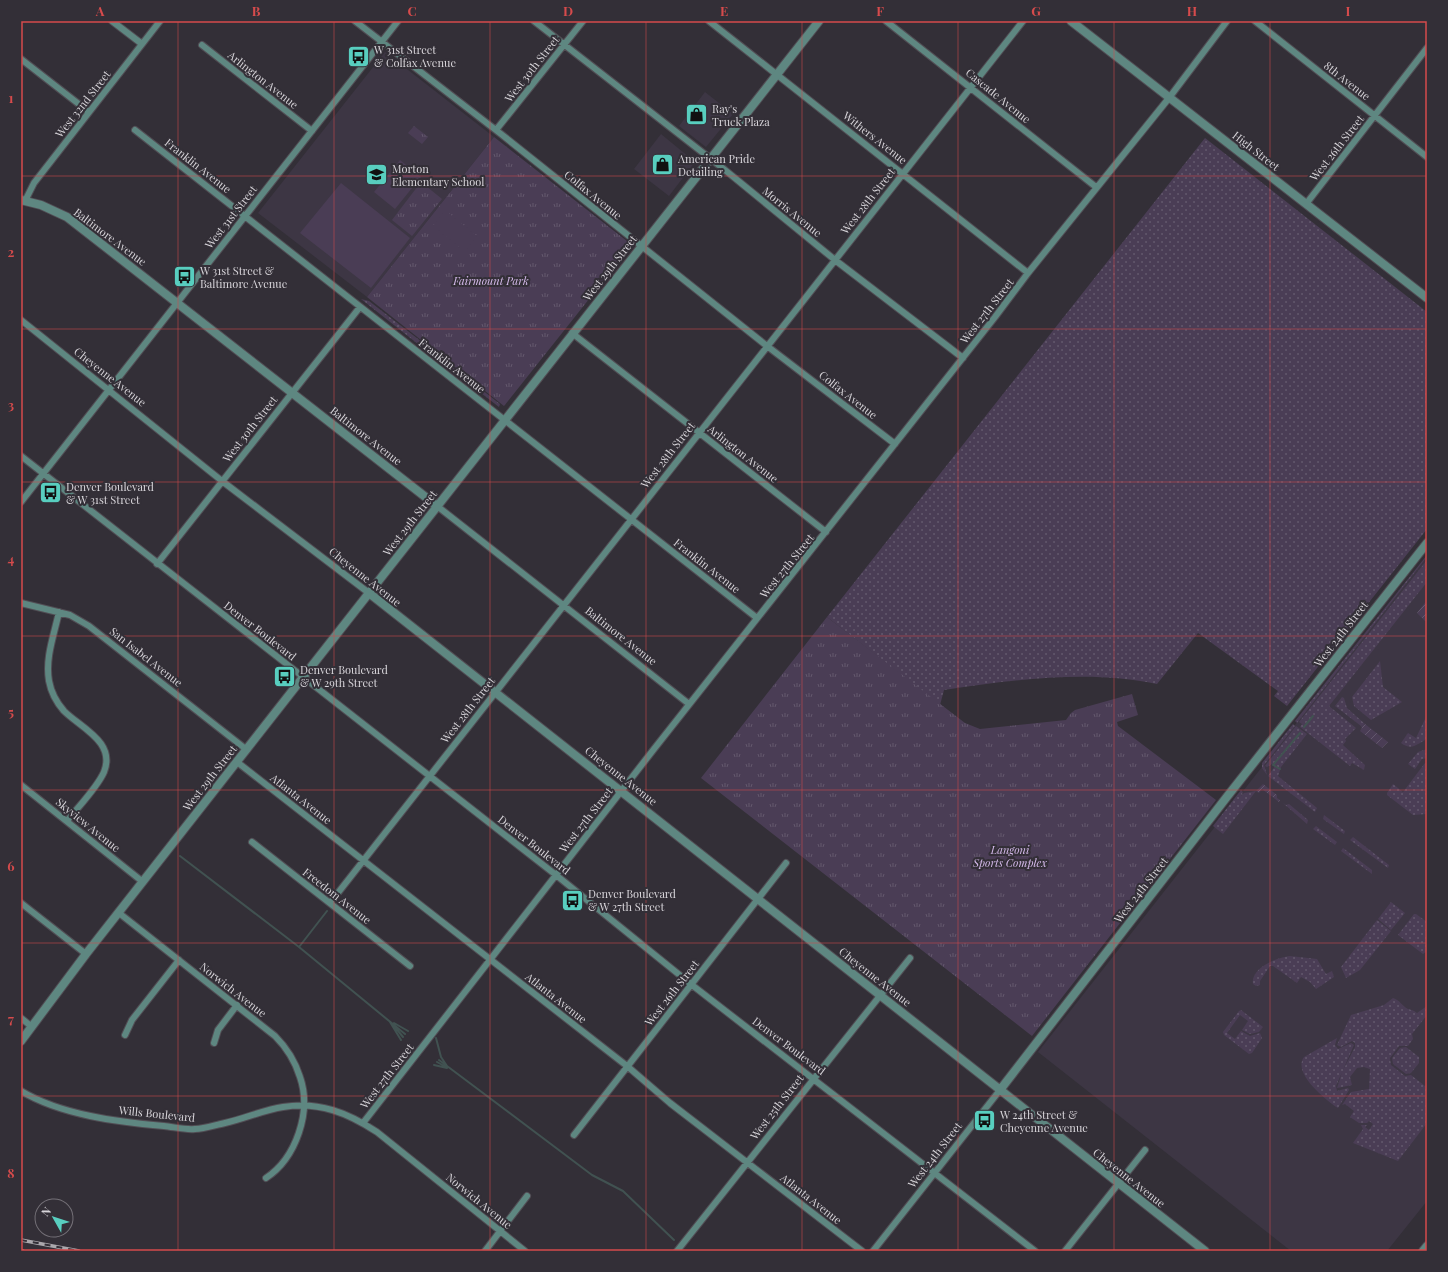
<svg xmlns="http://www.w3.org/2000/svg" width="1448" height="1272" font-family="'Playfair Display',serif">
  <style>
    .built { fill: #3d3644 }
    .grass { fill: url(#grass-dots) }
    .park { fill: url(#park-tufts) }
    .garden { fill: url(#garden-furrows) }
    .pitch { fill: #4a3d55 }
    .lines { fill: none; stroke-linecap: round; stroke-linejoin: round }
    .stream { stroke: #415251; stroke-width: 2 }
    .minor-casing { stroke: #514d54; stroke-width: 8 }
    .tertiary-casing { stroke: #514d54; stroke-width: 10 }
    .minor { stroke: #5e8781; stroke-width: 6 }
    .tertiary { stroke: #5e8781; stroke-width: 8 }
    .rail-casing { stroke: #aba8ad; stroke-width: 3.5 }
    .rail { stroke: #332f37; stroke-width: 2; stroke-dasharray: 6; stroke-linecap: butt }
    .grid { fill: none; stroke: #d64b4c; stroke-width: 1; stroke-opacity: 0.55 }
    .labels { text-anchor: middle; stroke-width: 4; stroke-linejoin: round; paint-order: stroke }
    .poi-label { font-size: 11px; fill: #d8d5da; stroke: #332f37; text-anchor: start }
    .street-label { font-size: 11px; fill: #d8d5da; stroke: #332f37 }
    .park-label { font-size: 11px; font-style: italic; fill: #d5baeb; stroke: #332f37 }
    .neatline { fill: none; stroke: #d64b4c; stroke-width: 1.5 }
    .grid-label { font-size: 13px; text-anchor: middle; font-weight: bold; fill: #d64b4c }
  </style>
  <defs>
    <pattern id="grass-dots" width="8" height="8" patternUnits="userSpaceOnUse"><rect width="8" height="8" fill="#4a3d55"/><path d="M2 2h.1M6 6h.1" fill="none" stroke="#63586d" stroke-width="1.8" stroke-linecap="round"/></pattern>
    <pattern id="park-tufts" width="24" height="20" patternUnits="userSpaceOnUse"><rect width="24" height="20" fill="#4a3d55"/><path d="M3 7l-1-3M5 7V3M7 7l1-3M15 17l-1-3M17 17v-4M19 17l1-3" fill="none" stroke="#63586d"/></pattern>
    <pattern id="garden-furrows" width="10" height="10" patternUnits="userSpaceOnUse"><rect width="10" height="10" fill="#4a3d55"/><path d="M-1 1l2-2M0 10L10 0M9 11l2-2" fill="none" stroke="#63586d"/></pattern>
  </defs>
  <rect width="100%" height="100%" fill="#332f37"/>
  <path class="built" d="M385,52L494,137L367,297L258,213Z
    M705,92L733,114L706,147L679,126Z
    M661,134L695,162L669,196L634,169Z
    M1427,557V1201L1387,1251H1291L1038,1052Z"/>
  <path class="grass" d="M1205,138L1427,312V529L1287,706L1274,696L1278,691L1198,633L1157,684C1089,669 1012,680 944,690L940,705L827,617Z
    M361,299L369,301L431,349L428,352Z
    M432,351L500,404L499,407L431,354Z
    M1427,555V557L1297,723L1295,721Z
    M1427,560V582L1329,706L1356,728L1345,739L1346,741L1343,745L1365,765L1364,770L1352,763L1350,766L1300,727L1302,724L1299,722Z
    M1380,661L1383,687L1402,702L1371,720L1354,706L1352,697Z
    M1342,697L1344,698L1347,708L1365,724L1361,726L1335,706Z
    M1426,717L1427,739C1417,744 1412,751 1401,743L1408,733L1416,738Z
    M1293,724L1295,726L1264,765L1267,775L1262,768V763Z
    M1296,726L1307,734L1281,767L1278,776L1317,808L1315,812L1268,776L1275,766L1272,764L1267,767L1265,766Z
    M1427,749V758L1422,759L1415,769L1408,764L1418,752Z
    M1425,763H1427V814L1413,815L1387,795V793L1393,784L1403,792Z
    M1241,790L1243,792L1241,796L1244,793L1256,791L1223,834L1213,826Z
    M1283,803L1286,805L1289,804L1308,820L1307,824Z
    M1324,815L1345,831L1344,834L1323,819Z
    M1316,826L1337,842L1335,845L1313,829Z
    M1353,837L1389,865L1388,868L1350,840Z
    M1343,848L1372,870V874L1341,851Z
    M1391,902L1405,913L1391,930L1378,919Z
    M1414,914H1416L1427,922V951L1423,954L1398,935Z
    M1377,920L1391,931L1360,970L1346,978L1341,967Z
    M1290,956L1317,959L1326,974L1332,971L1334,977L1316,989L1310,982L1301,977L1297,983L1273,966H1270L1260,981V985L1256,986L1253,984C1250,968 1278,957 1290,956Z
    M1393,998C1400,1000 1402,1006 1408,1009C1412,1010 1413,1010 1417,1013L1427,1006V1015L1412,1034L1413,1039L1408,1046H1399L1390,1058L1391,1065L1405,1076L1411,1075L1425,1086L1427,1084V1123L1398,1161L1353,1143L1363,1129L1361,1125H1367L1365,1127L1369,1130L1373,1124L1369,1121L1367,1123H1359L1350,1117L1354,1111L1345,1104L1342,1105L1351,1092L1369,1089L1370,1069L1364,1067L1357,1068L1350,1077L1352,1085L1337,1088L1342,1072L1355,1047V1043L1352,1041L1341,1047L1337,1045L1351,1015L1384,1005Z
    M1241,1010L1263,1027L1259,1032L1250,1034L1242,1030L1248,1021L1240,1015L1227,1033L1235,1039L1241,1031L1250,1036L1260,1033L1262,1038L1252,1053L1249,1054L1224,1035L1223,1032L1239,1011Z
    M1337,1038L1335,1045L1338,1049L1351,1043L1354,1045L1336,1086L1337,1091L1348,1088L1349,1090L1338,1108C1326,1100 1292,1073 1304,1057Z
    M1406,1047L1419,1057V1063L1411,1073L1406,1074L1393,1064L1392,1058L1400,1048Z"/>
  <path class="park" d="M414,126L428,137L422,144L408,133Z
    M494,137L632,245L504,406L367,297Z
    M421,182L442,199L412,236L392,220Z
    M827,617L965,723L980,729L1066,720L1071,713L1075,710L1132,694L1138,715L1117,722L1118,726L1216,800L1032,1036L701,778Z"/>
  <path class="garden" d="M1427,600V621H1425L1417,613Z
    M1365,724L1388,742L1382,748L1360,731L1362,728L1361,726Z
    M1263,784L1277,795V798L1280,800L1279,802L1262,789L1259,793L1256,791Z"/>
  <path class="pitch" d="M400,160L421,177L395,209L374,192Z
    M341,183L410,238L371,288L300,233Z
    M445,210L477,236L465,252L433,226Z"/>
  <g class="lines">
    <path class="stream" d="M1304,727L1313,716
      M1280,769L1273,765L1300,733
      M180,856L299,947L405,1034
      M299,947L327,911
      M390,1022L401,1040
      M394,1023L408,1031
      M394,1026L403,1037
      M436,1038L441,1057L447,1066
      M439,1060L592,1175L623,1191L674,1240
      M437,1062L446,1067
      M434,1065L447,1068"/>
    <defs>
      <path id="minor" d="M112,21L142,44
        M355,21L501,134L767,346L895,444
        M534,21L725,170L835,260L963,358
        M709,21L1028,273
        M886,21L1096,187
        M1255,21L1427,157
        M202,45L312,131
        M21,59L89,112
        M135,130L757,618
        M496,130L583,21
        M25,201L34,183L160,21
        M1306,204L1427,48
        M21,320L222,481L369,593
        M572,333L826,532
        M21,456L556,875L692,985L1035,1251
        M21,502L398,21
        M437,506L689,704
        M157,564L360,307
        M21,603L70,615L89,626L247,750
        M59,612C54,635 45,658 49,681C51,692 57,703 64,711C81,728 116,742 104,772C97,788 78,807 67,821
        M237,762L627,1066L670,1103L862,1251
        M21,785L143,882
        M252,842L410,966
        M21,903L86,954
        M330,903L1023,21
        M119,913L275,1036C286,1047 295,1061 300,1077C312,1112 296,1158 266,1178
        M21,1018L32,1027
        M125,1035L132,1020L179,960
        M214,1043L218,1030L237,1005
        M21,1091C61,1115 118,1122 164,1126C174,1127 185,1130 195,1129C205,1129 215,1125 225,1123C244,1119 263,1110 283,1107C319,1101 348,1113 377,1132L525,1251
        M363,1123L654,749L995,317L1028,273L1169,98L1227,21
        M574,1135L786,863
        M485,1251L527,1196
        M677,1251L910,958
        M873,1251L1000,1090
        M1065,1251L1145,1150"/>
      <path id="tertiary" d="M1071,21L1427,298
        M21,200L41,205L67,217L437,506
        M369,593L1205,1251
        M21,1041L86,954L369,593L819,21
        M1000,1090L1226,798L1427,543
        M1423,1251L1427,1246"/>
    </defs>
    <use href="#minor" class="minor-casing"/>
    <use href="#tertiary" class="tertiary-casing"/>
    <use href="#minor" class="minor"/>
    <use href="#tertiary" class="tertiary"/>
    <defs>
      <path id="rail" d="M21,1240L79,1251
        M21,1251H23"/>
    </defs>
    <use href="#rail" class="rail-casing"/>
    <use href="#rail" class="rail"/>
  </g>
  <path class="grid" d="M178,21V1251M334,21V1251M490,21V1251M646,21V1251M802,21V1251M958,21V1251M1114,21V1251M1270,21V1251M21,176H1427M21,329H1427M21,482H1427M21,636H1427M21,790H1427M21,943H1427M21,1096H1427"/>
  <defs>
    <symbol id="bus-square" viewBox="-11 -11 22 22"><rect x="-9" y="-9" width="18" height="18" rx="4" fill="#58cebf" stroke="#332f37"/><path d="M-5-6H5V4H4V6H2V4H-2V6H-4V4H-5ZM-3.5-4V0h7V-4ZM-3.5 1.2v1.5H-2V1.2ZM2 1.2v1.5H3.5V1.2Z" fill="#111"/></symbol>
    <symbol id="shop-square" viewBox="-11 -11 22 22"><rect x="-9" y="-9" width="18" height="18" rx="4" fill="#58cebf" stroke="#332f37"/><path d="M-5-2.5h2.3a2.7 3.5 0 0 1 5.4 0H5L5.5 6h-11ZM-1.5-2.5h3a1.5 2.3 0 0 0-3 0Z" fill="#111"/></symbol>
    <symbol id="school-square" viewBox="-11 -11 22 22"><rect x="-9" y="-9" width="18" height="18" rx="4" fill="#58cebf" stroke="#332f37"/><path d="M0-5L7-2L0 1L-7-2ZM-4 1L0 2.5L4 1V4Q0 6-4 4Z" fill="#111"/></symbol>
  </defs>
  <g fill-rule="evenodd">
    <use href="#bus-square" x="346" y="44" width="25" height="25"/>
    <use href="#shop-square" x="684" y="102" width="25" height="25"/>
    <use href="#shop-square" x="650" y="152" width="25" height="25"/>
    <use href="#school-square" x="364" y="162" width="25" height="25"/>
    <use href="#bus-square" x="172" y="264" width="25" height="25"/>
    <use href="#bus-square" x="38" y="480" width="25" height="25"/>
    <use href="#bus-square" x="272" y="664" width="25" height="25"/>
    <use href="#bus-square" x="560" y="888" width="25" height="25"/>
    <use href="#bus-square" x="972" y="1108" width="25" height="25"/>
  </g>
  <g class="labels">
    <g class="poi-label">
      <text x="374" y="54">W 31st Street<tspan x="374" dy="13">&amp; Colfax Avenue</tspan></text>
      <text x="712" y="113">Ray's<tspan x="712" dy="13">Truck Plaza</tspan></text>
      <text x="678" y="163">American Pride<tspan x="678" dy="13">Detailing</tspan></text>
      <text x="392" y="173">Morton<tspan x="392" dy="13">Elementary School</tspan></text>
      <text x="200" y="275">W 31st Street &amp;<tspan x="200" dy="13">Baltimore Avenue</tspan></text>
      <text x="66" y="491">Denver Boulevard<tspan x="66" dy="13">&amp; W 31st Street</tspan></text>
      <text x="300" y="674">Denver Boulevard<tspan x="300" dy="13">&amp; W 29th Street</tspan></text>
      <text x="588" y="898">Denver Boulevard<tspan x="588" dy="13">&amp; W 27th Street</tspan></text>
      <text x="1000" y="1119">W 24th Street &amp;<tspan x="1000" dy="13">Cheyenne Avenue</tspan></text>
    </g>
    <g class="street-label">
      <text transform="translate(532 69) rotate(-52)" y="4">West 30th Street</text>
      <text transform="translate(263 80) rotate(38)" y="4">Arlington Avenue</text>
      <text transform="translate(1347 81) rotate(38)" y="4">8th Avenue</text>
      <text transform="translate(998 96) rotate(39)" y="4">Cascade Avenue</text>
      <text transform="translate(83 104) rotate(-52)" y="4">West 32nd Street</text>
      <text transform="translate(875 138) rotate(38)" y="4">Withers Avenue</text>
      <text transform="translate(1337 148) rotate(-52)" y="4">West 26th Street</text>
      <text transform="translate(1256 151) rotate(38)" y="4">High Street</text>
      <text transform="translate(198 166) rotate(38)" y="4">Franklin Avenue</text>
      <text transform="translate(593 195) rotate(39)" y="4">Colfax Avenue</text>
      <text transform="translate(868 201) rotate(-52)" y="4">West 28th Street</text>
      <text transform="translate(792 212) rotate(39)" y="4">Morris Avenue</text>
      <text transform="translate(231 217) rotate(-52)" y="4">West 31st Street</text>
      <text transform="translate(110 237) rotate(37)" y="4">Baltimore Avenue</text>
      <text transform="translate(610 268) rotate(-52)" y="4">West 29th Street</text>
      <text transform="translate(987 311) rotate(-52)" y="4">West 27th Street</text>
      <text transform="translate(452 366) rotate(38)" y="4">Franklin Avenue</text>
      <text transform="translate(110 377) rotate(38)" y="4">Cheyenne Avenue</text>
      <text transform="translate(848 395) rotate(38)" y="4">Colfax Avenue</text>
      <text transform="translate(250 429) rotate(-52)" y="4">West 30th Street</text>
      <text transform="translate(366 436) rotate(38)" y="4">Baltimore Avenue</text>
      <text transform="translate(743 454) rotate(38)" y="4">Arlington Avenue</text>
      <text transform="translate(668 455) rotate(-52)" y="4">West 28th Street</text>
      <text transform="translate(410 523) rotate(-52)" y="4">West 29th Street</text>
      <text transform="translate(707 566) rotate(38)" y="4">Franklin Avenue</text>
      <text transform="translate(787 566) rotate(-51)" y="4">West 27th Street</text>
      <text transform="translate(365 577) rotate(38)" y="4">Cheyenne Avenue</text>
      <text transform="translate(260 631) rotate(38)" y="4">Denver Boulevard</text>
      <text transform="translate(1341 634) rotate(-52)" y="4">West 24th Street</text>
      <text transform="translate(621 636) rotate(38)" y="4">Baltimore Avenue</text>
      <text transform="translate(146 657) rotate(38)" y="4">San Isabel Avenue</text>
      <text transform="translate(468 710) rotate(-52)" y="4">West 28th Street</text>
      <text transform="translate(621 776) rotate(38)" y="4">Cheyenne Avenue</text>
      <text transform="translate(210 778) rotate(-52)" y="4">West 29th Street</text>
      <text transform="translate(301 799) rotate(38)" y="4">Atlanta Avenue</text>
      <text transform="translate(586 820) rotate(-52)" y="4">West 27th Street</text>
      <text transform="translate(88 825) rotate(39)" y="4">Skyview Avenue</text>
      <text transform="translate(534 845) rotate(38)" y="4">Denver Boulevard</text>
      <text transform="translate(1141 890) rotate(-52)" y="4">West 24th Street</text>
      <text transform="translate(337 896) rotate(38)" y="4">Freedom Avenue</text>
      <text transform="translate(875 977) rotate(38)" y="4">Cheyenne Avenue</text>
      <text transform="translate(233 990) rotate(38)" y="4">Norwich Avenue</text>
      <text transform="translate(672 993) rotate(-52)" y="4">West 26th Street</text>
      <text transform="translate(556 998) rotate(38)" y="4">Atlanta Avenue</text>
      <text transform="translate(789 1046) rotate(37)" y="4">Denver Boulevard</text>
      <text transform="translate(387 1076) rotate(-52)" y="4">West 27th Street</text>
      <text transform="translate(777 1107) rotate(-52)" y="4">West 25th Street</text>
      <text transform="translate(157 1114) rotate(6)" y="4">Wills Boulevard</text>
      <text transform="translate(935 1155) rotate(-52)" y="4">West 24th Street</text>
      <text transform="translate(1129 1178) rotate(38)" y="4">Cheyenne Avenue</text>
      <text transform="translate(811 1199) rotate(38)" y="4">Atlanta Avenue</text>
      <text transform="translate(479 1201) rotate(39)" y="4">Norwich Avenue</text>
    </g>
    <g class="park-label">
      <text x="491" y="285">Fairmount Park</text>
      <text x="1010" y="854">Langoni<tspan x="1010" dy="13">Sports Complex</tspan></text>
    </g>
  </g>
  <rect width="1448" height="1272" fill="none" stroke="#332f37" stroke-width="44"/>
  <g transform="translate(54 1218) rotate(309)"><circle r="19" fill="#332f37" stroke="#757178"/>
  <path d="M0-3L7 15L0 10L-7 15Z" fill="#58cebf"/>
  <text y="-6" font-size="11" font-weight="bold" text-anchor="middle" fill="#d8d5da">N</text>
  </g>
  <rect x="22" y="22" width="1404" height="1228" class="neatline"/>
  <g class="grid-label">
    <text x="100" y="16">A</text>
    <text x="256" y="16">B</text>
    <text x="412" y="16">C</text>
    <text x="568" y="16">D</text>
    <text x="724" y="16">E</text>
    <text x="880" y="16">F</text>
    <text x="1036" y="16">G</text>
    <text x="1192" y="16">H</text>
    <text x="1348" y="16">I</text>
    <text x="11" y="103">1</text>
    <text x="11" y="257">2</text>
    <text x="11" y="410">3</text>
    <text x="11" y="564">4</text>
    <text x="11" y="717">5</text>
    <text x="11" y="871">6</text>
    <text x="11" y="1024">7</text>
    <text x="11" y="1178">8</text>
  </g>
</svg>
